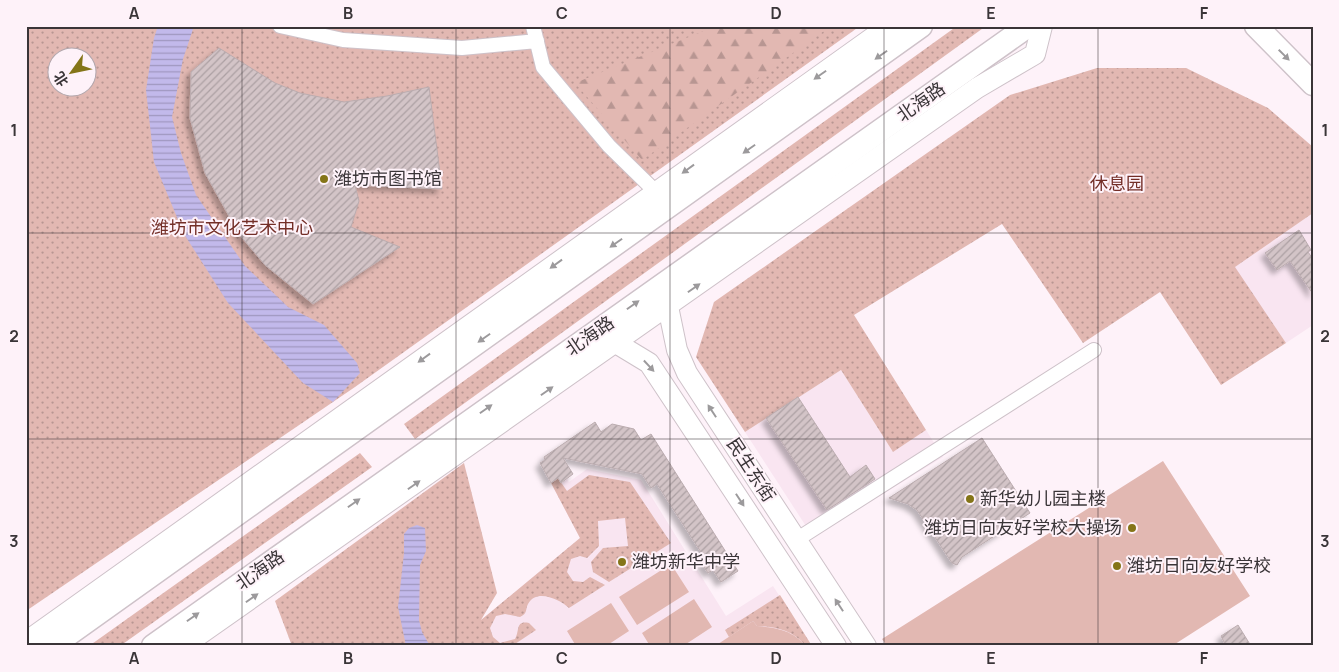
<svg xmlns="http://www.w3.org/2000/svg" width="1339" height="672" font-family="Manrope,'Noto Sans SC',sans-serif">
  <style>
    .built { fill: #f9e5f1 }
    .green { fill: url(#green-dots); fill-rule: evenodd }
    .forest { fill: url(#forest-firs) }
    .pitch { fill: #e2b8b2 }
    .water { fill: url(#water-rules) }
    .building { fill: url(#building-hatch); stroke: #bbacaf; filter: url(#shadow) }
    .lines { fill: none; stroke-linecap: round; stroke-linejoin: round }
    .street-casing { stroke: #cec2c9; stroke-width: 16 }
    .secondary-casing { stroke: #cec2c9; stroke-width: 22 }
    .primary-casing { stroke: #cec2c9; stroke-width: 25 }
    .street { stroke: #fff; stroke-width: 14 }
    .secondary { stroke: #fff; stroke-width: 20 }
    .primary { stroke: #fff; stroke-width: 22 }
    .oneway { fill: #9c9a9c }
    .grid { fill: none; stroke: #3a3538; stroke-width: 1; stroke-opacity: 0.55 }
    .poi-dot { fill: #847518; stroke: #fef2f9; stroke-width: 2 }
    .labels { text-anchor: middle; stroke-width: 4; stroke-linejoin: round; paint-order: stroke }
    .street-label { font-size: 18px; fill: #3a3538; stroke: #fef2f9 }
    .poi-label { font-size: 18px; fill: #3a3538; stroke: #fef2f9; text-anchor: start }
    .park-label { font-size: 18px; fill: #732e27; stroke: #fef2f9 }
    .neatline { fill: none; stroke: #3a3538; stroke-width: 2 }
    .grid-label { font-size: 16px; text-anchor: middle; font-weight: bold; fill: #3a3538 }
  </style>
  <defs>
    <pattern id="green-dots" width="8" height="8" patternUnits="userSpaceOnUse" patternTransform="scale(1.25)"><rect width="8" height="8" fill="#e2b8b2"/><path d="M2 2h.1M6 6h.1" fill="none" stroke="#b89692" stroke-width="1.8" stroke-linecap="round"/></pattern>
    <pattern id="forest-firs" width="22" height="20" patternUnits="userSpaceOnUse" patternTransform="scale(1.25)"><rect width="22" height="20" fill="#e2b8b2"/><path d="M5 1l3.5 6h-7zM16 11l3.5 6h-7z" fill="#b89692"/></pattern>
    <pattern id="water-rules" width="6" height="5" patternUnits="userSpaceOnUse" patternTransform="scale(1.25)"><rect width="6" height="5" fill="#c2b9eb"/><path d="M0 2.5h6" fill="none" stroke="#9f97bf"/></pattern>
    <pattern id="building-hatch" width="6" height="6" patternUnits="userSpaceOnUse" patternTransform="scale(1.25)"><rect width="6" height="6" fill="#d3c4c7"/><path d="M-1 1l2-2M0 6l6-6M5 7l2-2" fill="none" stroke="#aca0a3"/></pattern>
    <filter id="shadow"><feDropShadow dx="-4.5" dy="4.5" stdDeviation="2.5" flood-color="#0004"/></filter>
  </defs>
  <rect width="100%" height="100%" fill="#fef2f9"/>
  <path class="built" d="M1313,213V325L1286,343L1234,267Z
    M841,370L893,452L926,430L943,457L813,537L745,432Z
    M587,469L641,480L726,616L773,586L812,646H483L480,621L580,538L551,483L561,482L567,479L569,482Z"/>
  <path class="green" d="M26,26H860L355,387L26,611ZM58,58H88V88H58Z
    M957,26H986L415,439L404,424Z
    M1097,68H1186L1268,108L1313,147V213L1235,267L1286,343L1221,385L1160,292L1083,343L1002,224L854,315L926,430L893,452L841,370L745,432L696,357L714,302L1010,95Z
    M360,453L372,467L120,646H89Z
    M464,463L497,593L481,620L580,538L551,483L558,478L567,491L589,475L630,482L671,543L609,582L593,572L591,562L603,548L628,546L625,518L598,521L599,546L587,558L580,556L571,559L567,572L573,581L583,582L590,577L605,585L569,608C560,600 537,588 528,604C525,610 528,613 520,617L505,614L496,616L490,628L493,637L500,643L515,639C520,631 515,620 529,623L536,630L512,646H292L275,601Z
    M780,595L812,646H806C792,630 777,627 757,626L753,621L729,637L725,630Z"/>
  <path class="forest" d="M716,26H831L642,160L575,83Z"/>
  <path class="pitch" d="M1163,461L1250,596L1172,646H887L882,639Z
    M671,564L689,592L637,625L619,597Z
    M694,599L712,627L683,646H650L642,633Z
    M611,603L629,631L606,646H576L567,631Z
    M753,621L757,626C777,628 792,630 806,646H715Z"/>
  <path class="water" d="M158,26H194L183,59L172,117L181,153L196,195L245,266L288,307L324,325L357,363L360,373L333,402L303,383L228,303L184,234L154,162L146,90L154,38Z
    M417,525L425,528L426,551L420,565L419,620L422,632L430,646H406L398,607L404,553V534L409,528Z"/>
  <path class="building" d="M219,48L275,83L300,93L344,102L387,96L429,87L442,189L355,185L359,201L351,227L400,247L313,304L265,265L239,234L205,173L190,118L191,72Z
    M1299,230L1311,250L1308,252L1313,259V294L1290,261L1277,270L1265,253Z
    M798,397L850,477L866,465L875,479L827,510L766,418Z
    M595,422L601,432L612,424L634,429L641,440L651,434L738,571L721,582L713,570L708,573L701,563L706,560L657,484L651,488L642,474L563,458L573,474L561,483L558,478L551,483L540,463L545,460L544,457Z
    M982,438L1030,513L962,557L957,565L952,563L917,510L908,504L889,498Z
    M1238,625L1251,646H1226L1221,636Z"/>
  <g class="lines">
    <defs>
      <path id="street" d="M280,26L343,40L462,48L537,41
        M533,26L543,67L609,146L656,192
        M796,540L1094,350"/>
      <path id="secondary" d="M666,297L677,350L687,373L866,646
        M606,339L616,343L649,363L836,646
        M26,642L889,26
        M183,646L977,88L1035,54L1042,26"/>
      <path id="primary" d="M1256,26L1313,84
        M52,646L921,26
        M153,646L1028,26"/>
    </defs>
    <use href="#street" class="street-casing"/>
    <use href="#secondary" class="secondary-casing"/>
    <use href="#primary" class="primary-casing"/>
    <use href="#street" class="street"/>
    <use href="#secondary" class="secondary"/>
    <use href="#primary" class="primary"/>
  </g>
  <defs><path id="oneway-solid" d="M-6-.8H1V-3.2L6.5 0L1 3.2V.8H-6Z" transform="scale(1.25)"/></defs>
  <g class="oneway">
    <use href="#oneway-solid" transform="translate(881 55) rotate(145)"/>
    <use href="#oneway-solid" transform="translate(1284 55) rotate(45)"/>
    <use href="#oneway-solid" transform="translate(820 75) rotate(145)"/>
    <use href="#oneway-solid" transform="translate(749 149) rotate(145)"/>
    <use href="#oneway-solid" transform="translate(688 169) rotate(144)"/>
    <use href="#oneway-solid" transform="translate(616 243) rotate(145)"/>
    <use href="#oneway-solid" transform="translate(556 264) rotate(144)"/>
    <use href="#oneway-solid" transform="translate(694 288) rotate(-35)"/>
    <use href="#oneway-solid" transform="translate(633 305) rotate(-35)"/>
    <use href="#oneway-solid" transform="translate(484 338) rotate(145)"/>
    <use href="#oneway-solid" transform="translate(424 358) rotate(144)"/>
    <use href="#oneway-solid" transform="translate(649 366) rotate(47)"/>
    <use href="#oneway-solid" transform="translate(547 391) rotate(-35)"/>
    <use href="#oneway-solid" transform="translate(486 409) rotate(-35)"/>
    <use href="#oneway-solid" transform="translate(712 411) rotate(-123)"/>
    <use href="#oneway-solid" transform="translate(414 485) rotate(-35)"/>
    <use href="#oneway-solid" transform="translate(740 500) rotate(57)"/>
    <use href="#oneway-solid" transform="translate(354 503) rotate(-35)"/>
    <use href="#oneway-solid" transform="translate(252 598) rotate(-35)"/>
    <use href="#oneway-solid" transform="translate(839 605) rotate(-123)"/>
    <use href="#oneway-solid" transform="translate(193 617) rotate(-35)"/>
  </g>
  <path class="grid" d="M242,26V646M456,26V646M670,26V646M884,26V646M1098,26V646M26,233H1313M26,439H1313"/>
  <g class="poi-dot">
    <circle cx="324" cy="179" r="5"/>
    <circle cx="970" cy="499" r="5"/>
    <circle cx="1132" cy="528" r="5"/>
    <circle cx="622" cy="562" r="5"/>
    <circle cx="1117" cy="566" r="5"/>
  </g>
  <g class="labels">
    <g class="street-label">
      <text transform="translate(921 102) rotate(-35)" y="6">北海路</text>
      <text transform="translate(590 336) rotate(-35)" y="6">北海路</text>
      <text transform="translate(751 470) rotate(57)" y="6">民生东街</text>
      <text transform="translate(260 570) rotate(-35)" y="6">北海路</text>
    </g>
    <g class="poi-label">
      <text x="334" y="185">潍坊市图书馆</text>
      <text x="980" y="505">新华幼儿园主楼</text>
      <text x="1122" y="534" text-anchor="end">潍坊日向友好学校大操场</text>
      <text x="632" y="568">潍坊新华中学</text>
      <text x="1127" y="572">潍坊日向友好学校</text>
    </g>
    <g class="park-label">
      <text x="1117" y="190">休息园</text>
      <text x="232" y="234">潍坊市文化艺术中心</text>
    </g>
  </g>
  <rect width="1339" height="672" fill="none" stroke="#fef2f9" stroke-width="55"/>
  <g transform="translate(72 72) rotate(237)"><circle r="24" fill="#fef2f9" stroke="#b0a6ac"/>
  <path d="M0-4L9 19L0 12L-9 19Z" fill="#847518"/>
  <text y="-8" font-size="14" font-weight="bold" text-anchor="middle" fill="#3a3538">北</text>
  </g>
  <rect x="28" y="28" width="1284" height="616" class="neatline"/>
  <g class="grid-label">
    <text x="134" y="19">A</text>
    <text x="348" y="19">B</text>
    <text x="562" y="19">C</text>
    <text x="776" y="19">D</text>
    <text x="991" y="19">E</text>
    <text x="1204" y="19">F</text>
    <text x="14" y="136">1</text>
    <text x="1325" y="136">1</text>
    <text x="14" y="342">2</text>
    <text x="1325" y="342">2</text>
    <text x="14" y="547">3</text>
    <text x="1325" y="547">3</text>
    <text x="134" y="664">A</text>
    <text x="348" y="664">B</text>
    <text x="562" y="664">C</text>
    <text x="776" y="664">D</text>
    <text x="991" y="664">E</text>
    <text x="1204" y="664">F</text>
  </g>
</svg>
